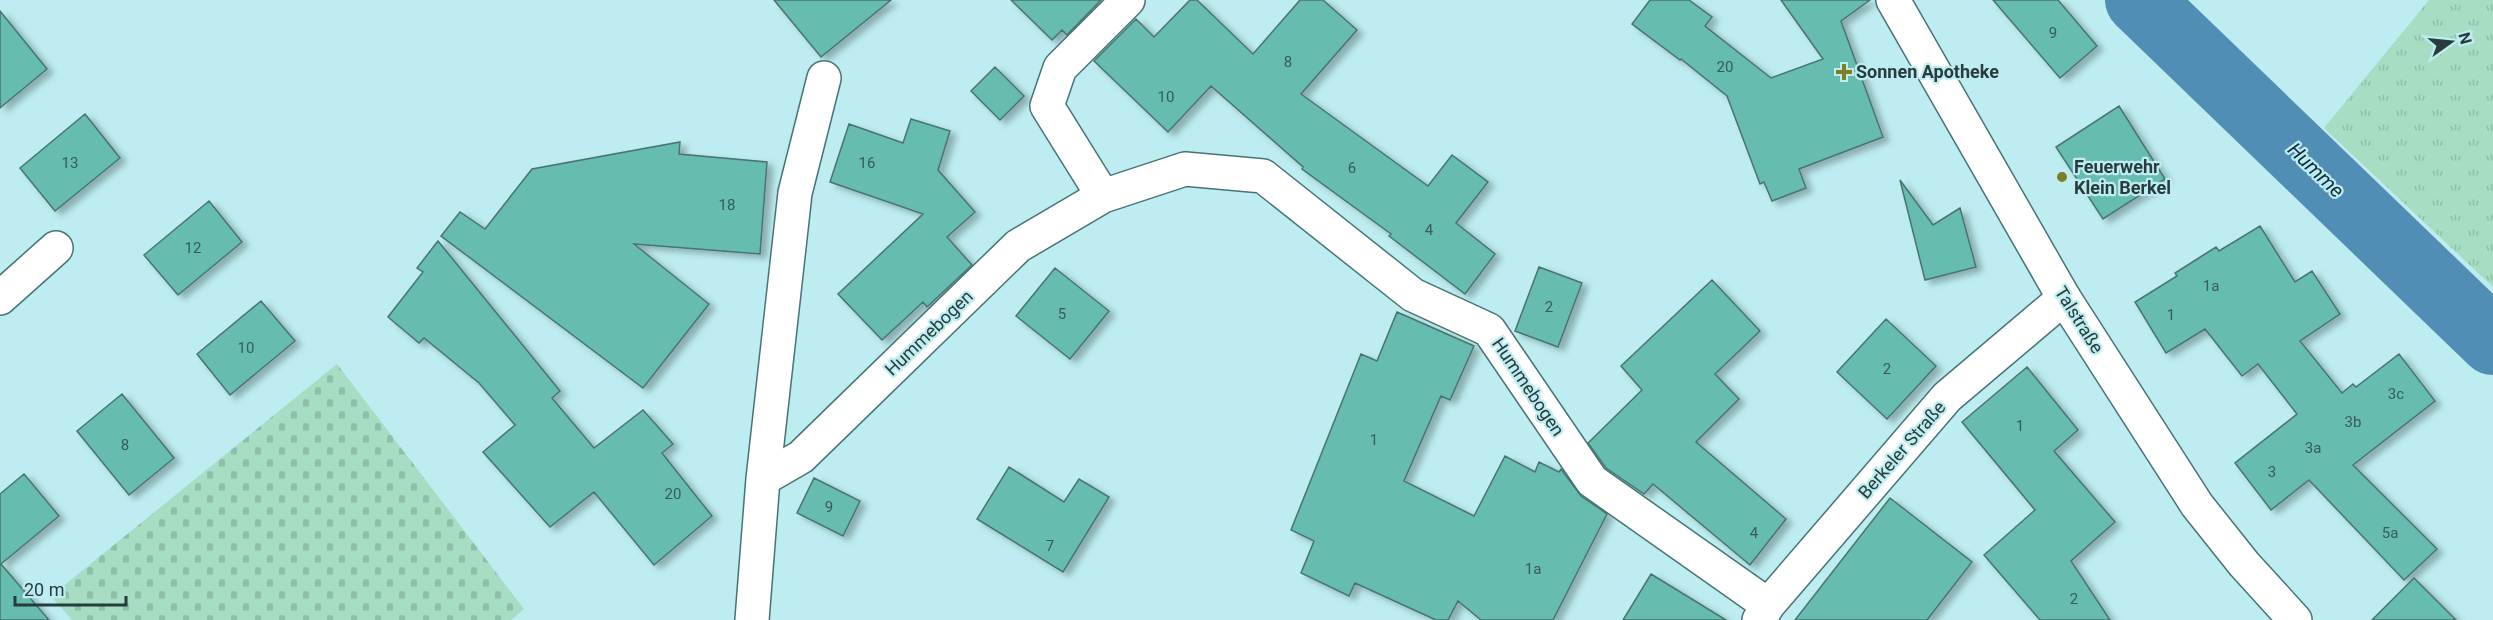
<svg xmlns="http://www.w3.org/2000/svg" width="2493" height="620" font-family="Roboto,sans-serif">
  <style>
    .grass { fill: url(#grass-tufts) }
    .cemetery { fill: url(#cemetery-stones) }
    .lines { fill: none; stroke-linecap: round; stroke-linejoin: round }
    .river { stroke: #508eb5; stroke-width: 68 }
    .building { fill: #65bcaf; stroke: #49746d; stroke-width: 1.5; filter: url(#shadow) }
    .street-casing { stroke: #477376; stroke-width: 36 }
    .secondary-casing { stroke: #477376; stroke-width: 36 }
    .street { stroke: #fff; stroke-width: 33 }
    .secondary { stroke: #fff; stroke-width: 33 }
    .poi-dot { fill: #7e7e26; stroke: #bdedf0; stroke-width: 2 }
    .labels { text-anchor: middle; stroke-width: 4.5; stroke-linejoin: round; paint-order: stroke }
    .number-label { font-size: 15px; fill: #385c5a }
    .poi-label { font-size: 18px; font-weight: bold; fill: #293c3d; stroke: #bdedf0; text-anchor: start }
    .street-label { font-size: 18px; fill: #293c3d; stroke: #bdedf0 }
    .water-label { font-size: 20px; font-style: italic; fill: #102c3e; stroke: #bdedf0 }
  </style>
  <defs>
    <pattern id="grass-tufts" width="24" height="20" patternUnits="userSpaceOnUse" patternTransform="scale(1.5)"><rect width="24" height="20" fill="#a6ddc3"/><path d="M3 7l-1-3M5 7V3M7 7l1-3M15 17l-1-3M17 17v-4M19 17l1-3" fill="none" stroke="#8fbfa8"/></pattern>
    <pattern id="cemetery-stones" width="16" height="16" patternUnits="userSpaceOnUse" patternTransform="scale(1.5)"><rect width="16" height="16" fill="#a6ddc3"/><path d="M2 7V4a2 2 0 0 1 4 0v3zM10 15v-3a2 2 0 0 1 4 0v3z" fill="#8fbfa8"/></pattern>
    <filter id="shadow"><feDropShadow dx="6" dy="4" stdDeviation="3" flood-color="#0004"/></filter>
  </defs>
  <rect width="100%" height="100%" fill="#bdedf0"/>
  <path class="grass" d="M2429,0H2493V287L2324,128Z"/>
  <path class="cemetery" d="M337,364L524,609L511,620H72L51,596Z"/>
  <g class="lines">
    <path class="river" d="M2139,0L2493,341"/>
  </g>
  <path class="building" d="M774,0H891L821,57Z
    M1011,0H1101L1067,35L1062,30L1052,40Z
    M1190,0H1197L1253,54L1300,0H1323L1357,30L1301,94L1428,186L1452,155L1488,182L1456,223L1495,254L1465,294L1389,236L1391,234L1302,169L1303,167L1211,86L1168,132L1094,61L1136,19L1154,37Z
    M1650,0H1689L1712,17L1705,26L1771,78L1823,59L1781,0H1870L1841,21L1883,137L1799,169L1806,188L1772,201L1764,182L1760,184L1727,96L1681,59L1680,60L1632,24Z
    M1993,0H2058L2097,46L2060,78Z
    M0,11L47,69L0,108Z
    M995,67L1024,96L1000,120L971,91Z
    M2119,106L2165,179L2103,219L2056,147Z
    M85,114L120,158L55,211L20,168Z
    M911,119L950,131L938,170L975,212L947,237L972,265L927,307L923,302L882,340L838,294L923,214L830,182L849,124L903,143Z
    M680,142L679,154L767,162L760,254L634,244L709,304L643,388L441,236L460,212L485,229L532,169Z
    M1900,180L1933,225L1960,208L1976,267L1925,280Z
    M209,201L242,242L178,295L144,255Z
    M2260,226L2295,282L2312,271L2340,314L2300,341L2342,393L2353,384L2356,387L2399,354L2435,401L2353,465L2437,549L2404,580L2309,480L2271,510L2235,463L2297,414L2258,364L2242,376L2205,329L2166,353L2135,302L2177,276L2175,273L2216,247L2219,251Z
    M438,241L560,391L552,398L594,448L643,410L673,444L662,453L712,516L654,565L594,492L550,527L483,452L515,425L479,383L424,338L419,343L388,317L423,272L417,268Z
    M1539,267L1582,283L1558,347L1515,331Z
    M1055,268L1109,311L1070,359L1016,316Z
    M1712,280L1760,331L1715,374L1739,399L1696,442L1786,519L1750,565L1653,484L1644,494L1606,468L1588,443L1642,390L1621,366Z
    M261,301L295,341L230,395L197,354Z
    M1397,312L1474,346L1450,400L1441,396L1404,481L1474,516L1505,456L1535,472L1539,462L1559,472L1561,469L1581,496L1607,514L1553,620H1481L1458,601L1448,620H1436L1355,583L1349,596L1301,573L1314,541L1291,530L1361,354L1377,361Z
    M1886,319L1936,366L1887,419L1837,372Z
    M2027,367L2078,430L2054,451L2115,522L2071,561L2110,620H2040L1984,555L2035,510L1962,422Z
    M122,394L174,458L129,495L77,431Z
    M1009,467L1064,502L1079,479L1109,497L1063,572L977,519Z
    M24,474L59,516L1,564L49,620H0V494Z
    M814,478L860,501L843,536L797,513Z
    M1890,498L1972,562L1927,620H1795Z
    M1651,574L1726,620H1623Z
    M2414,578L2456,620H2372Z"/>
  <g class="lines">
    <defs>
      <path id="street" d="M1103,196L1047,106L1060,68L1128,0
        M0,298L56,248
        M763,479L801,457L1018,246L1103,196L1185,169L1263,176L1413,295L1489,330L1592,481L1768,605
        M752,620L763,479L795,193L824,78
        M1759,620L1768,605L1947,397L2064,298"/>
      <path id="secondary" d="M1893,0L2064,298L2197,505L2244,564L2295,620"/>
    </defs>
    <use href="#street" class="street-casing"/>
    <use href="#secondary" class="secondary-casing"/>
    <use href="#street" class="street"/>
    <use href="#secondary" class="secondary"/>
  </g>
  <g class="poi-dot">
    <path d="M1841 63h6v6h6v6h-6v6h-6v-6h-6v-6h6z"/>
    <circle cx="2062" cy="177" r="6"/>
  </g>
  <g class="labels">
    <g class="number-label">
      <text x="2053" y="38">9</text>
      <text x="1288" y="67">8</text>
      <text x="1725" y="72">20</text>
      <text x="1166" y="102">10</text>
      <text x="70" y="168">13</text>
      <text x="867" y="168">16</text>
      <text x="1352" y="173">6</text>
      <text x="727" y="210">18</text>
      <text x="1429" y="235">4</text>
      <text x="193" y="253">12</text>
      <text x="2211" y="291">1a</text>
      <text x="1549" y="312">2</text>
      <text x="1062" y="319">5</text>
      <text x="2171" y="320">1</text>
      <text x="246" y="353">10</text>
      <text x="1887" y="374">2</text>
      <text x="2396" y="399">3c</text>
      <text x="2353" y="427">3b</text>
      <text x="2020" y="431">1</text>
      <text x="1374" y="445">1</text>
      <text x="125" y="450">8</text>
      <text x="2313" y="453">3a</text>
      <text x="2272" y="477">3</text>
      <text x="673" y="499">20</text>
      <text x="829" y="512">9</text>
      <text x="1754" y="538">4</text>
      <text x="2390" y="538">5a</text>
      <text x="1050" y="551">7</text>
      <text x="1533" y="574">1a</text>
      <text x="2074" y="604">2</text>
    </g>
    <g class="poi-label">
      <text x="1856" y="78">Sonnen Apotheke</text>
      <text x="2074" y="173">Feuerwehr<tspan x="2074" dy="21">Klein Berkel</tspan></text>
    </g>
    <g class="street-label">
      <text transform="translate(2079 320) rotate(58)" y="6">Talstraße</text>
      <text transform="translate(929 333) rotate(-44)" y="6">Hummebogen</text>
      <text transform="translate(1528 387) rotate(56)" y="6">Hummebogen</text>
      <text transform="translate(1902 450) rotate(-49)" y="6">Berkeler Straße</text>
    </g>
    <g class="water-label">
      <text transform="translate(2316 170) rotate(44)" y="7">Humme</text>
    </g>
  </g>
  <g transform="translate(2451 42) rotate(75)" stroke="#bdedf0" stroke-width="4.5" paint-order="stroke">
  <path d="M0-4.5L10 22L0 15L-10 22Z" fill="#293c3d"/>
  <text y="-9" font-size="16" font-weight="bold" text-anchor="middle" fill="#293c3d">N</text>
  </g>
  <path d="M15 596v9h111v-9" fill="none" stroke="#293c3d" stroke-width="3"/>
  <text x="24" y="596" font-size="18" fill="#293c3d" stroke="#bdedf0" stroke-width="4.5" paint-order="stroke">20 m</text>
</svg>
